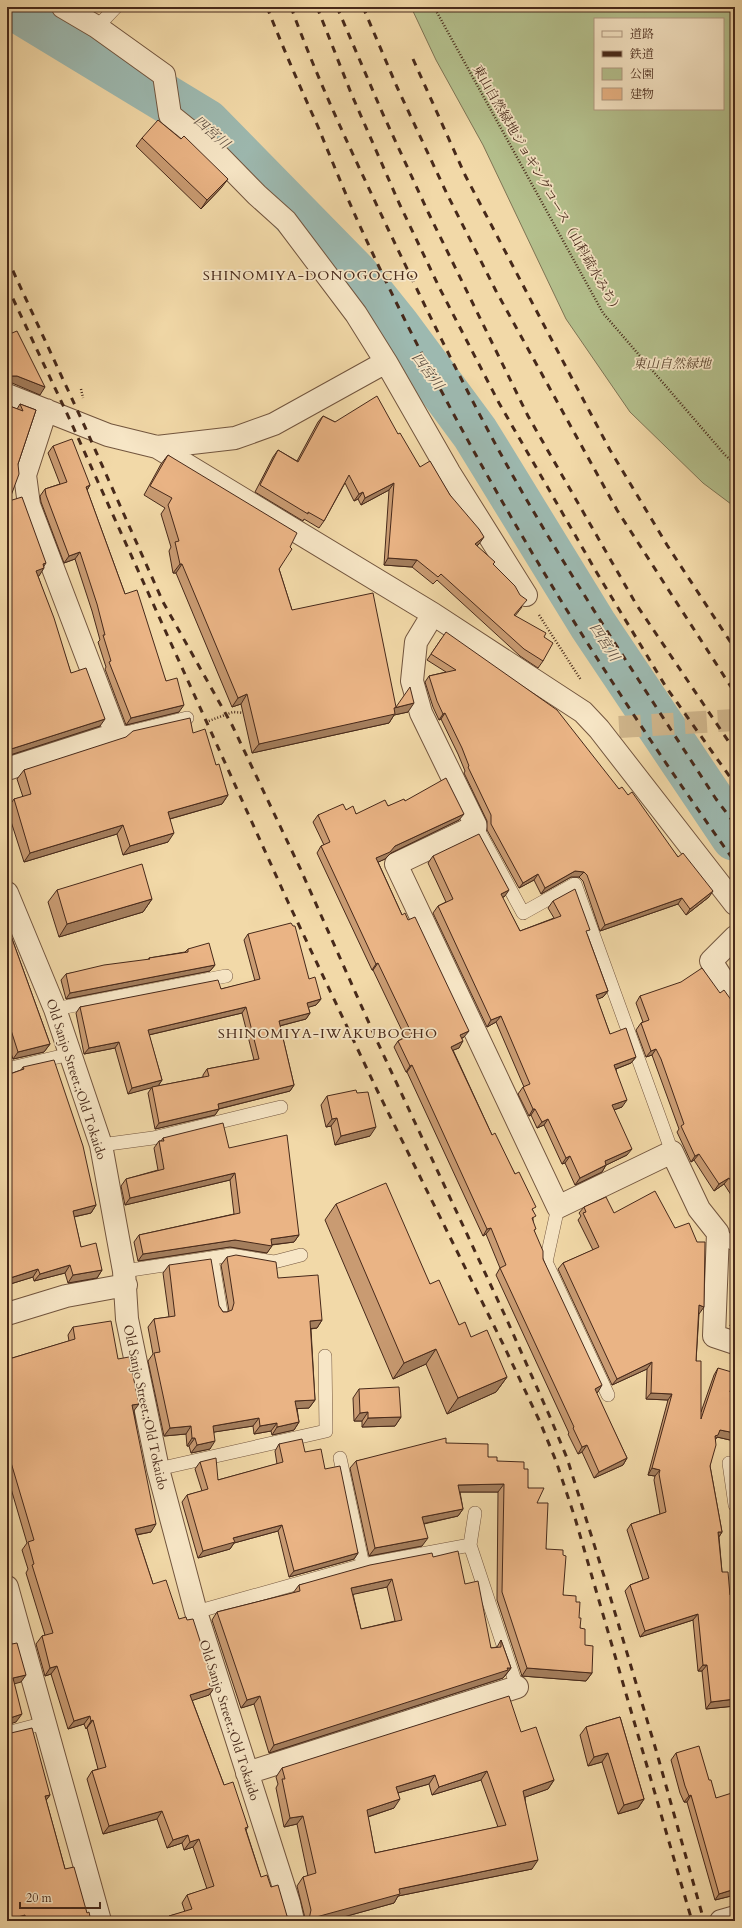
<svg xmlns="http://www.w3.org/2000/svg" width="742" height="1928" font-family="Cardo,'Noto Serif JP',serif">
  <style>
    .green { fill: #b4c08d; stroke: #7e7454; fill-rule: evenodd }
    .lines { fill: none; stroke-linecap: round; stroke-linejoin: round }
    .river { stroke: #9db9b0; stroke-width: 48 }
    .street-tunnel { stroke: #d0b68c; stroke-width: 22; stroke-dasharray: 22 11; stroke-linecap: butt }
    .lane-casing { stroke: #72553e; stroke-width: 14 }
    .street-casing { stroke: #72553e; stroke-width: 24 }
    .path { stroke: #47291a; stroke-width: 2.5; stroke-dasharray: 1 2; stroke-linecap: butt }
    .lane { stroke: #f7e6c6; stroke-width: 13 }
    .street { stroke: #f7e6c6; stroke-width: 22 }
    .rail { stroke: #47291a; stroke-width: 3; stroke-dasharray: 7 7; stroke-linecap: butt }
    .wall { fill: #c99b72; stroke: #47291a; fill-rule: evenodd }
    .shaded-wall { fill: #a47e5d; stroke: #47291a }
    .building { fill: #eab485; stroke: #47291a; fill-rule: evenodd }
    .labels { text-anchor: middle; stroke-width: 3.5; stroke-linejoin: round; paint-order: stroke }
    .street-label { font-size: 13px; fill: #47291a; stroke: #f7e6c6 }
    .park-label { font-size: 13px; font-style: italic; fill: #5d4731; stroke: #f7e6c6 }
    .water-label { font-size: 14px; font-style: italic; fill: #5c4d40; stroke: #f7e6c6 }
    .neighbourhood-label { font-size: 14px; letter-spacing: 1px; fill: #47291a; stroke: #f7e6c6 }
  </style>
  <rect width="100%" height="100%" fill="#f2d9a8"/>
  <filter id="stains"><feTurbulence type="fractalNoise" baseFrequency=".005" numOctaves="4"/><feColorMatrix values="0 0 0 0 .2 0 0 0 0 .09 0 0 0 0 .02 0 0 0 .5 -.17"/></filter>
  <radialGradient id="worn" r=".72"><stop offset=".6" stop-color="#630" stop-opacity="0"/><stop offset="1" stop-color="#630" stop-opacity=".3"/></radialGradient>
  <path class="green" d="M411,7H735V507L703,483L630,412L566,319L483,145L436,60ZM595,19H723V109H595Z"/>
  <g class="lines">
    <path class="river" d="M15,7L206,123L355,275L396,326L475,433L593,625L735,837"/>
    <path class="street-tunnel" d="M619,727L735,720"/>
    <defs>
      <path id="lane" d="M97,27L116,7
        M116,734L130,732L187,718
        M476,826L523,913L575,884L672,1152
        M55,1009L226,976
        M7,1069L70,1054
        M101,1145L153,1138L281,1107
        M558,1207L546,1262L608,1395
        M718,1233L735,1245
        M212,1258L221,1312
        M124,1271L231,1255L274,1262L301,1255
        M340,1458L363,1565
        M729,1463L735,1505
        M158,1469L326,1431L325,1356
        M475,1513L470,1545L517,1687
        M196,1612L363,1565L470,1545
        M7,1733L45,1723"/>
      <path id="street" d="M63,7L97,27L164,75L170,115L211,148L257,195L286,221L356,314L386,362L449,472L526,595
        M7,395L108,435L157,447L235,438L274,424L386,362
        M157,447L433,614L583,712L599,729L735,904
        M433,614L416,642L412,681L421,713L476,826L396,864L558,1207L672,1152L699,1209L718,1233L714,1336L735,1343
        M7,769L116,734L29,505L25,475L46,410
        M7,893L55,1009L101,1145L124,1271L127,1319L158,1469L196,1612L289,1903L293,1921
        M735,937L711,961L735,999
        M7,1314L66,1296L126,1285
        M7,1587L100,1921
        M247,1773L517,1687
        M721,1921L735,1917"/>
    </defs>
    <use href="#lane" class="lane-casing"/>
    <use href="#street" class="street-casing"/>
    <path class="path" d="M434,7L603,313L725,455L735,464
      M81,389L83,398
      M539,615L581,680
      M206,722L233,712L245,713"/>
    <use href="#lane" class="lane"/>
    <use href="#street" class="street"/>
    <path class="rail" d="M267,7C283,48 301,89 319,129C332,161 345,193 359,224C462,449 591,661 735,862
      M291,7C319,84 354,157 389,231C434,325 479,419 532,509C590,608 654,703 716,799L735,824
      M317,7L351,93L399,203L440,289L499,403L597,573L666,687L735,784
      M337,7L382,112L428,212L528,416L636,604L735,751
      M363,7L397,87L447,194L496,291L617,510L735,693
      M413,59L465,175L566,367L610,450L667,545L735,649
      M7,258L85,427L163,602L232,725L300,868L377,1041L507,1320L550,1417L567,1458L604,1576L656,1750L704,1921
      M7,286L70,420L288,902L377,1090L503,1344L540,1422L556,1461L575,1518L692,1921"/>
  </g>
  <path class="wall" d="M142,138L222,187L201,209L136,146Z
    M20,404L36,410L18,464L9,501L44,567L38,576L71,673L100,726L7,756V405L17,409Z
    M323,416L335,422L398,434L420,467L450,495L479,544L477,546L493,564L522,607L515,616L544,637L543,661L538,668L520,656L437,580L433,584L412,567L384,565L389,490L361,505L358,499L354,501L345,483L324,521L319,528L304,519L303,521L255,492L273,457L278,450L297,461L318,422Z
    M53,446L90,485L87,490L125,594L166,681L179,712L126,725L105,669L106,667L98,642L100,640L92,611L75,559L64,563L41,502L40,496L45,489L60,484L48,453Z
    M168,455L290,547L279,569L292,610L396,707L408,712L394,715L389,723L252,753L241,704L232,707L176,573H173L169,551L171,547L161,514L165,508L144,495L161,464Z
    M442,638L619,789L628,795L678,857L709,897L686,915L678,904L600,931L583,881L579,877H571L541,894L534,880L519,888L487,830V821L464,773L465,771L458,754L441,719L439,720L433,707L425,682L429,676L446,672L427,660Z
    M193,733L216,765L228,795L222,804L170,819L168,842L123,855L117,834L24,862L7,809L14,799L23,797L17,779L24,770Z
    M405,801L459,820L391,853L385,859L378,862L402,915L464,1037L462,1038L459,1048L453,1050L492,1135L515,1174L533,1211V1220L534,1231L543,1259L598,1392L596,1393L627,1458L623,1465L594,1478L582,1452L578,1454L568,1434L569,1433L496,1275L500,1268L486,1234L483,1236L407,1072H406L394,1047L398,1041L405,1037L373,970H372L317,853L321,846L324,845L313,822L318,815L346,810L356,814L388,806Z
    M433,856L505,896L502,898L520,931L554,918L548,908L553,901L587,934L608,991L603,997L597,999L610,1034L636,1057L631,1063L616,1069L622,1107L614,1110L627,1155L606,1165L602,1172L575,1185L565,1163L562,1164L544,1125L537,1128L531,1115L529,1116L518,1094L523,1087H524L496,1022L487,1027L433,913L438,906L446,902L428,863Z
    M57,890L152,899L143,912L59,937L48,902Z
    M7,925L50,1044L44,1052L13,1059L7,1042Z
    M248,934L309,979L321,999L316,1005L308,1007L310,1013L306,1019L280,1026L294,1085L290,1091L219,1109L215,1115L155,1129L148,1093L152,1087L128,1094L115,1048L84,1054L76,1013L80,1007L221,989L255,981L244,940ZM242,1013L254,1060L207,1069L203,1075V1077L153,1087L158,1086L162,1080L149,1035Z
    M188,949L215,965L210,971L66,999L61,980L66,974L148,960L149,958L185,952Z
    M720,993L735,1004V1201L724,1184L714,1191L694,1160L691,1162L677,1132L679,1129L656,1066L652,1055L646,1057L636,1030L641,1023L643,1022L636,1003L640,996Z
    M23,1067L96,1205L91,1213L74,1217L81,1247L102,1270L97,1278L68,1283L65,1273L34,1281L33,1277L7,1285V1075L21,1070Z
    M327,1096L370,1136L335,1145L331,1126L326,1127L321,1105Z
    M163,1138L229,1148L299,1235L294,1242L272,1245L267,1253L230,1247L138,1261L134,1242L139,1235L234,1214L230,1180L125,1205L121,1186L126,1179L158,1170L154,1148L159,1141H161Z
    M336,1204L430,1284L459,1325L471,1337L507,1377L496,1392L447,1414L426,1364L393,1379L325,1220Z
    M584,1207L614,1213L699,1314L696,1361L701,1412L714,1375L718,1368L730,1392L735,1393V1439L730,1440L717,1437L715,1440L710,1466L722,1532L719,1537L722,1572L730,1595L735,1594V1706L706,1709L702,1671H698L693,1620L640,1637L625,1591L630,1585L643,1580L627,1530L631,1524L660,1514L654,1480L655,1476L648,1475L668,1400L646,1399L647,1369L612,1385L558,1269L563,1263L593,1250L578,1220L581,1216L579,1213Z
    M227,1257L278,1278L322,1320L317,1328L311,1329L315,1400L309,1408H297L299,1422L294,1430L272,1435L271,1431L254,1434L253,1426L214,1432L210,1449L191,1453L189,1446H187L186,1434L164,1436L148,1361L153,1354L148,1327L154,1319L169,1317L163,1273L169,1265L219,1306L223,1312H227L229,1311L221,1265Z
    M735,1309V1328L730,1326Z
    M73,1327L118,1359L134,1411L151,1532L137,1535L153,1584L179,1619L215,1687L209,1695L192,1700L224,1785L248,1827L246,1830L261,1877L271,1887L287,1916L291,1921H165L169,1916L185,1912L182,1903L187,1895L207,1889L193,1847L184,1850L182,1843L167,1848L157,1819L103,1834L87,1779L92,1771L98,1769L87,1728L86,1729L84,1724L68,1729L51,1674L45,1676L36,1644L42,1636L45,1635L26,1573L28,1569L22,1550L27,1543L7,1475V1354L9,1359L69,1341L68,1335Z
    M359,1389L401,1417L395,1426L362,1427V1421H354L353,1398Z
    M446,1443L488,1457L497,1461L524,1469L528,1488L537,1503L546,1549L563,1595L576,1602L580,1628L592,1673L586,1681L522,1676L497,1600L498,1492H460L463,1509L458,1516L424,1524L422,1546L369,1556L350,1468L356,1461Z
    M279,1444L305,1452L325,1469L358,1553L354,1559L289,1577L278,1531L234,1543L230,1549L198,1558L182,1502L187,1495L202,1491L195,1469L200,1462L218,1480L277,1464L275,1451Z
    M433,1557L465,1584L491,1648L497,1647L501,1640L511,1668L505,1676L503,1678L269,1753L254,1704L241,1708L212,1620L217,1612L293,1593L299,1585ZM387,1587L395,1621L361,1629L353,1594Z
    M620,1717L644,1799L638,1808L618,1814L602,1762L588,1766L580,1735L586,1727Z
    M7,1729L50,1795L46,1800L65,1869L91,1921H7Z
    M521,1732L554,1780L548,1789L525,1797L532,1869L398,1896L394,1903L329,1921H305V1918L297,1886L303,1877L308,1876L297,1824L284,1827L276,1788L278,1784L276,1777L282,1768ZM481,1780L498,1827L375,1853L368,1817L394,1808L398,1793L429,1784L432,1795Z
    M676,1753L709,1780L716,1798L735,1895L715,1900L687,1802H684L680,1793L671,1760Z"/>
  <path class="shaded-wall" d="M228,179L222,187L201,209L207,200Z
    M8,376H17L45,387L40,395L12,383H7V378Z
    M394,483L389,490L361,505L365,498Z
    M90,485L86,492V487Z
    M363,492L358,499L354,501L359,494Z
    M484,537L479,544L470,551L475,544Z
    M80,552L75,559L64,563L69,556Z
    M388,558L417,560L412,567L384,565Z
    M46,563L42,569L44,568L39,576L31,579L36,571L43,564Z
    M180,564H182L176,573H173Z
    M247,694L241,704L232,707L238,698Z
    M414,703L408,712L394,715L389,723L252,753L259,744L394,708Z
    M184,705L179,712L126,725L131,718Z
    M445,713L441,719L439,720L443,714Z
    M105,719L100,726L7,756V751L8,750Z
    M228,795L222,804L162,821L168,812Z
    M464,814L459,820L391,853L385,859L372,865L376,858L395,846Z
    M123,825L117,834L24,862L30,853Z
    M174,833L168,842L123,855L130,846Z
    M575,871L584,872L579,877H571L541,894L545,888Z
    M538,874L534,880L519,888L523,883Z
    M509,890L505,896L496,901L501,894Z
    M713,891L709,897L686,915L690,909Z
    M682,898L678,904L600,931L605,925Z
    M152,899L143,912L59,937L67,924Z
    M378,963L373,970H372L376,964Z
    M215,965L210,971L66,999L70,993Z
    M608,991L603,997L591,1002L596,995Z
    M321,999L316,1005L303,1009L307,1003Z
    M246,1007L242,1013L144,1036L148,1030Z
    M310,1013L306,1019L275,1027L279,1021Z
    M501,1016L496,1022L487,1027L491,1020Z
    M469,1031L464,1037L456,1041L460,1035Z
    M463,1041L459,1048L446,1053L451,1047Z
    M119,1042L115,1048L84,1054L89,1048Z
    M50,1044L44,1052L13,1059L18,1052Z
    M656,1049L652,1055L646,1057L651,1051Z
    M636,1057L631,1063L610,1071L614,1065Z
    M412,1065L407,1072H406L410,1066Z
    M162,1080L158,1086L128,1094L132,1088Z
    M294,1085L290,1091L214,1110L218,1104Z
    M627,1100L622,1107L608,1112L612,1105Z
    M219,1109L215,1115L155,1129L159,1123Z
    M533,1109H535L531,1115L529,1116Z
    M337,1118L331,1126L326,1127L332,1119Z
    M548,1119L544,1125L537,1128L542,1122Z
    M376,1127L370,1136L335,1145L341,1136Z
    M632,1149L627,1155L600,1168L605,1161Z
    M699,1154L694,1160L691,1162L695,1156Z
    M570,1156L565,1163L562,1164L566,1158Z
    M606,1165L602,1172L575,1185L580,1178Z
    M235,1173L230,1180L125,1205L130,1198Z
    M729,1178L724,1184L714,1191L719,1184Z
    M96,1205L91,1213L68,1218L73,1211Z
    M491,1228L486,1234L483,1236L487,1229Z
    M299,1235L294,1242L269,1245L272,1246L267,1253L230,1247L138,1261L143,1254L235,1240L271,1239Z
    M70,1265L65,1273L34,1281L40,1274Z
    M38,1269L33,1277L7,1285V1279Z
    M102,1270L97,1278L68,1283L73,1275Z
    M699,1305L704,1307L699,1314L694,1312Z
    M734,1319H735V1328L730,1326Z
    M322,1320L317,1328L305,1329L310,1321Z
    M436,1349L426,1364L393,1379L404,1363Z
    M652,1362L647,1369L612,1385L617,1379Z
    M507,1377L496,1392L447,1414L458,1398Z
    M602,1385L598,1392L590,1396L595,1389Z
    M651,1393L672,1394L668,1400L646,1399Z
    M315,1400L309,1408L290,1409L295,1401Z
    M139,1404L133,1412L132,1405Z
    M368,1412L362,1421H354L360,1413Z
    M401,1417L395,1426L362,1427L368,1418Z
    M259,1418L253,1426L208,1433L213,1426Z
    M299,1422L294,1430L272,1435L277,1427Z
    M277,1423L271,1431L254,1434L260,1426Z
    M191,1426L186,1434L164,1436L170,1428Z
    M720,1430L735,1433V1439L730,1440L717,1437L714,1442L715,1436Z
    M192,1438H195L189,1446H187Z
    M215,1441L210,1449L191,1453L197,1445Z
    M587,1445L582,1452L578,1454L582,1447Z
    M627,1458L623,1465L594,1478L599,1472Z
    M652,1468L660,1470L655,1476L648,1475Z
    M504,1484L498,1492H453L458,1485Z
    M463,1509L458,1516L417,1525L422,1517Z
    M156,1524L151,1532L129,1536L135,1529Z
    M282,1525L278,1531L234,1543L230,1549L198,1558L203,1551L233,1538Z
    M718,1532H722L718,1538Z
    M428,1538L422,1546L369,1556L375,1548Z
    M358,1553L354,1559L289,1577L294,1571Z
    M392,1579L387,1587L346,1596L351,1588Z
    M698,1614L693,1620L640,1637L645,1631Z
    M703,1665H707L702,1671H698Z
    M57,1666L51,1674L45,1676L50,1668Z
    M507,1668H511L503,1678L269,1753L274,1745Z
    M527,1668L592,1673L586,1681L522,1676Z
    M26,1675L21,1682L7,1686L13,1678Z
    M215,1687L209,1695L185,1703L190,1695Z
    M260,1696L254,1704L241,1708L247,1700Z
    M735,1699V1706L706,1709L711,1702Z
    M22,1714L16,1722L7,1725V1719Z
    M90,1716L84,1724L68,1729L74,1721Z
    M93,1720L87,1728L86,1729L91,1721Z
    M608,1753L602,1762L588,1766L594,1757Z
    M487,1771L481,1780L432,1795L439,1787Z
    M435,1775L429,1784L390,1795L396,1787Z
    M554,1780L548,1789L517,1800L523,1791Z
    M50,1795L44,1803L45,1796Z
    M691,1795L687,1802H684L689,1796Z
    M400,1799L394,1808L361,1819L367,1810Z
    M644,1799L638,1808L618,1814L624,1805Z
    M162,1811L157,1819L103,1834L109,1826Z
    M303,1816L297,1824L284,1827L290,1818Z
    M188,1835L182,1843L167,1848L173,1840Z
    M199,1839L193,1847L184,1850L190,1842Z
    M538,1860L532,1869L398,1896L394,1903L329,1921H308L309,1919L399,1889Z
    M735,1889V1895L715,1900L719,1894Z
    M25,1915L21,1921H7V1920Z"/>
  <path class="building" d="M158,120L181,139L184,136L228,179L207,200L142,138Z
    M7,323L12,333L17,331L45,387L17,376H8L7,373Z
    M377,396L398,434L400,433L420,467L430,461L450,495L479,529L484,537L475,544L495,562L493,564L515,586L520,595L527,600L514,615L546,633L544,637L553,643L543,661L524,649L441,574L438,577L417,560L388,558L394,483L365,498L363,492L359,494L349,475L324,521L308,512V514L260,485L278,450L298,462L323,416L335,422Z
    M20,404L36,410L18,464L19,474L9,501L22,497L46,563L43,564L44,568L36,571L54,618L71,673L86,668L105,719L8,750L7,751V405L23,411Z
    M72,439L90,485L86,487L125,594L137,590L166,681L177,678L184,705L131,718L109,662L111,661L103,635H105L97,604L80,552L69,556L46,495L45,489L67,482L53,446Z
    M168,455L297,533L290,547L292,549L279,569L292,610L373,593L396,707L410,687L414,703L394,708L395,714L259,744L247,694L238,698L182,564H180L175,542L179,541L168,505L172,498L150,486Z
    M446,632L557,710L619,789L622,787L628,795L632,792L678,857L683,853L713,891L690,909L682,898L605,925L587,875L584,872L575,871L545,888L538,874L523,883L491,824V815L468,767L469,766L462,748L445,713L443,714L437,701L429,676L456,670L431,654Z
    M190,718L193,733L205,729L216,765L219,764L228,795L168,812L174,833L130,846L123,825L30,853L14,799L31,794L24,770L126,737L133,731Z
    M446,778L464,814L395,846L390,852L376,858L402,915L405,913L408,920L415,917L469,1031L460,1035L463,1041L451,1047L492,1135L495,1133L515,1174L519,1172L536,1207L532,1209L536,1216L532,1218L536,1229L534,1230L543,1251V1259L602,1385L595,1389L627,1458L599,1472L587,1445L582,1447L573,1428L574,1427L500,1268L506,1265L491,1228L487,1229L412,1065L410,1066L398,1041L412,1034L378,963L376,964L321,846L330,842L318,815L343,804L346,810L353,806L356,814L385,800L388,806L404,799L405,801Z
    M479,834L509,890L501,894L520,931L561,916L553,901L575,889L590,930L586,931L608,991L596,995L610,1034L626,1028L636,1057L614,1065L627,1100L612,1105L632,1149L605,1161L606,1165L580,1178L570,1156L566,1158L548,1119L542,1122L535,1109H533L523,1087L530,1084L501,1016L491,1020L438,906L453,899L433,856Z
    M142,864L152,899L67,924L57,890Z
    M291,923L293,926H295L309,979L315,977L321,999L307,1003L310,1013L279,1021L294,1085L218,1104L219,1109L159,1123L152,1087L209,1076L207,1069L259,1059L246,1007L148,1030L162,1080L132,1088L119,1042L89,1048L80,1007L218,980L221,989L260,979L248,934Z
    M7,925L50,1044L18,1052L10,1027L7,1029Z
    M209,943L215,965L70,993L66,974L104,965L150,959L149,958L188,952V949Z
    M702,968L720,993L724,990L734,1004H735V1187L729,1178L719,1184L699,1154L695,1156L681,1126L684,1124L661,1059L656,1049L651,1051L641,1023L649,1020L640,996L681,982Z
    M54,1060L83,1146L96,1205L73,1211L81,1247L96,1243L102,1270L73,1275L70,1265L40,1274L38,1269L7,1279V1075L24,1069L23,1067Z
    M356,1090L357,1093L368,1092L376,1127L341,1136L337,1118L332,1119L327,1096Z
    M223,1123L229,1148L287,1135L299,1235L271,1239L272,1246L235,1240L143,1254L139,1235L240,1213L235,1173L130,1198L126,1179L164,1169L159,1141H164L163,1138Z
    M386,1183L430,1284L439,1280L459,1325L465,1322L471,1337L487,1330L507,1377L458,1398L436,1349L404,1363L336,1204Z
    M655,1191L675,1228L689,1223L697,1242H705L704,1307L699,1305L696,1361H701V1419L718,1368L735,1373L730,1392L735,1393V1433L720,1430L718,1435L715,1436L716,1445L710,1466L722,1532H718L722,1572H728L730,1595L735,1594V1699L711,1702L707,1665H703L698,1614L645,1631L630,1585L649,1578L631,1524L666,1512L659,1474L660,1470L652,1468L672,1394L651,1393L652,1362L617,1379L563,1263L599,1247L583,1213L586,1212L584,1207L606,1197L614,1213Z
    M236,1255L276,1262L278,1278L318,1275L322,1320L310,1321L315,1400L295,1401L299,1422L277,1427V1423L260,1426L259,1418L213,1426L215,1441L197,1445L195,1438H192L191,1426L170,1428L154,1353L160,1352L154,1319L175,1316L169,1265L211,1259L219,1306L223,1312H227L232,1310L234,1303L227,1257Z
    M111,1321L118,1359L129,1357L139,1404L132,1405L156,1524L135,1529L153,1584L166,1580L179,1619L186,1617L187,1620L193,1619L215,1687L190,1695L224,1785L233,1782L248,1827L245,1828L261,1877L267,1875L271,1887L278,1885L287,1916L291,1921H170L169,1916L192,1909L187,1895L214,1886L199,1839L190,1842L188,1835L173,1840L162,1811L109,1826L92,1771L106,1767L93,1720L91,1721L90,1716L74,1721L57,1666L50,1668L42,1636L53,1633L32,1565L34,1564L28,1542L34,1540L7,1449V1354L9,1359L75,1339L73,1327Z
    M399,1387L401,1417L368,1418V1412L360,1413L359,1389Z
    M446,1438V1443L488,1444V1457H497V1461L524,1462V1469H528V1488H544L537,1503H548L546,1549L563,1550V1555L566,1556L563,1595L576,1596V1602H580L579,1618H581L580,1628L585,1629V1645L593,1646L592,1673L527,1668L502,1592L504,1484L458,1485L463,1509L422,1517L428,1538L375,1548L356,1461Z
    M302,1439L305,1452L321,1449L325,1469L340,1466L358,1553L294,1571L282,1525L233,1538L235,1542L203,1551L187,1495L208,1489L200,1462L216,1458L218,1480L283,1462L279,1444Z
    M458,1551L465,1584L478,1581L491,1648L501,1647V1640L511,1668H507L508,1670L274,1745L260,1696L247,1700L217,1612L300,1591L299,1585L370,1565L432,1553L433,1557ZM392,1579L402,1620L361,1629L351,1588Z
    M7,1626L12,1644L17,1643L26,1675L13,1678L22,1714L7,1719V1720Z
    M509,1696L521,1732L536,1727L554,1780L523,1791L538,1860L399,1889L400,1894L309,1919L311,1910L303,1877L316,1873L303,1816L290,1818L282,1779H285L282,1768ZM487,1771L506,1825L375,1853L367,1810L400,1799L396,1787L435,1775L439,1787Z
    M620,1717L644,1799L624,1805L608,1753L594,1757L586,1727Z
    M32,1728L50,1795L45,1796L65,1869L74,1867L87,1913L89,1912L91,1921H26L25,1915L7,1920V1729L11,1733Z
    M699,1746L709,1780H711L716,1798L735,1792V1889L719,1894L691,1795L689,1796L685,1786L676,1753Z"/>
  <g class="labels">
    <g class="street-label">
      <text transform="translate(548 189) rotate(60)" y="5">東山自然緑地ジョギングコース（山科疏水みち）</text>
      <text transform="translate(77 1079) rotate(72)" y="5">Old Sanjo Street.;Old Tokaido</text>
      <text transform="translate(146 1407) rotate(78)" y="5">Old Sanjo Street.;Old Tokaido</text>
      <text transform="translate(230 1720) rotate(72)" y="5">Old Sanjo Street.;Old Tokaido</text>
    </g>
    <g class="park-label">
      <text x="672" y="368">東山自然緑地</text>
    </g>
    <g class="water-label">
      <text transform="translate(212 132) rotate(41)" y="5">四宮川</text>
      <text transform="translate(428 371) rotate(53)" y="5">四宮川</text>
      <text transform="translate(605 642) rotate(57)" y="5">四宮川</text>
    </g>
    <g class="neighbourhood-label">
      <text x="311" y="280">SHINOMIYA-DONOGOCHO</text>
      <text x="328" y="1038">SHINOMIYA-IWAKUBOCHO</text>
    </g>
  </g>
  <rect width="742" height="1928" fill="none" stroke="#f2d9a8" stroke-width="24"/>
  <rect x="8" y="8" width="726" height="1912" fill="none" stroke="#47291a" stroke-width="2"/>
  <rect x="12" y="12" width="718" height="1904" fill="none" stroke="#47291a"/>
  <rect x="594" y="18" width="130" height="92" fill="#f7e6c6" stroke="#b19a81"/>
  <rect x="602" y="31" width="20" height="6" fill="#f7e6c6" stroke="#b19a81"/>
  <text x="630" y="38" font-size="12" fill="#47291a">道路</text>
  <rect x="602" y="51" width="20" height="6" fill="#47291a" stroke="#b19a81"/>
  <text x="630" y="58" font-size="12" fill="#47291a">鉄道</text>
  <rect x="602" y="68" width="20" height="12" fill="#b4c08d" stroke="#b19a81"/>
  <text x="630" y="78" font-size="12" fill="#47291a">公園</text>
  <rect x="602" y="88" width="20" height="12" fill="#eab485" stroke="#b19a81"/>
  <text x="630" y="98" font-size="12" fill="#47291a">建物</text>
  <path d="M20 1902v6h80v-6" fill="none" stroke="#47291a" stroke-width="2"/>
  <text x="26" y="1902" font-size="12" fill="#47291a" stroke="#f7e6c6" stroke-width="3" paint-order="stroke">20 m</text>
  <rect width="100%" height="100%" filter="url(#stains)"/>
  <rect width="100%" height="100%" fill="url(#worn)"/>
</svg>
